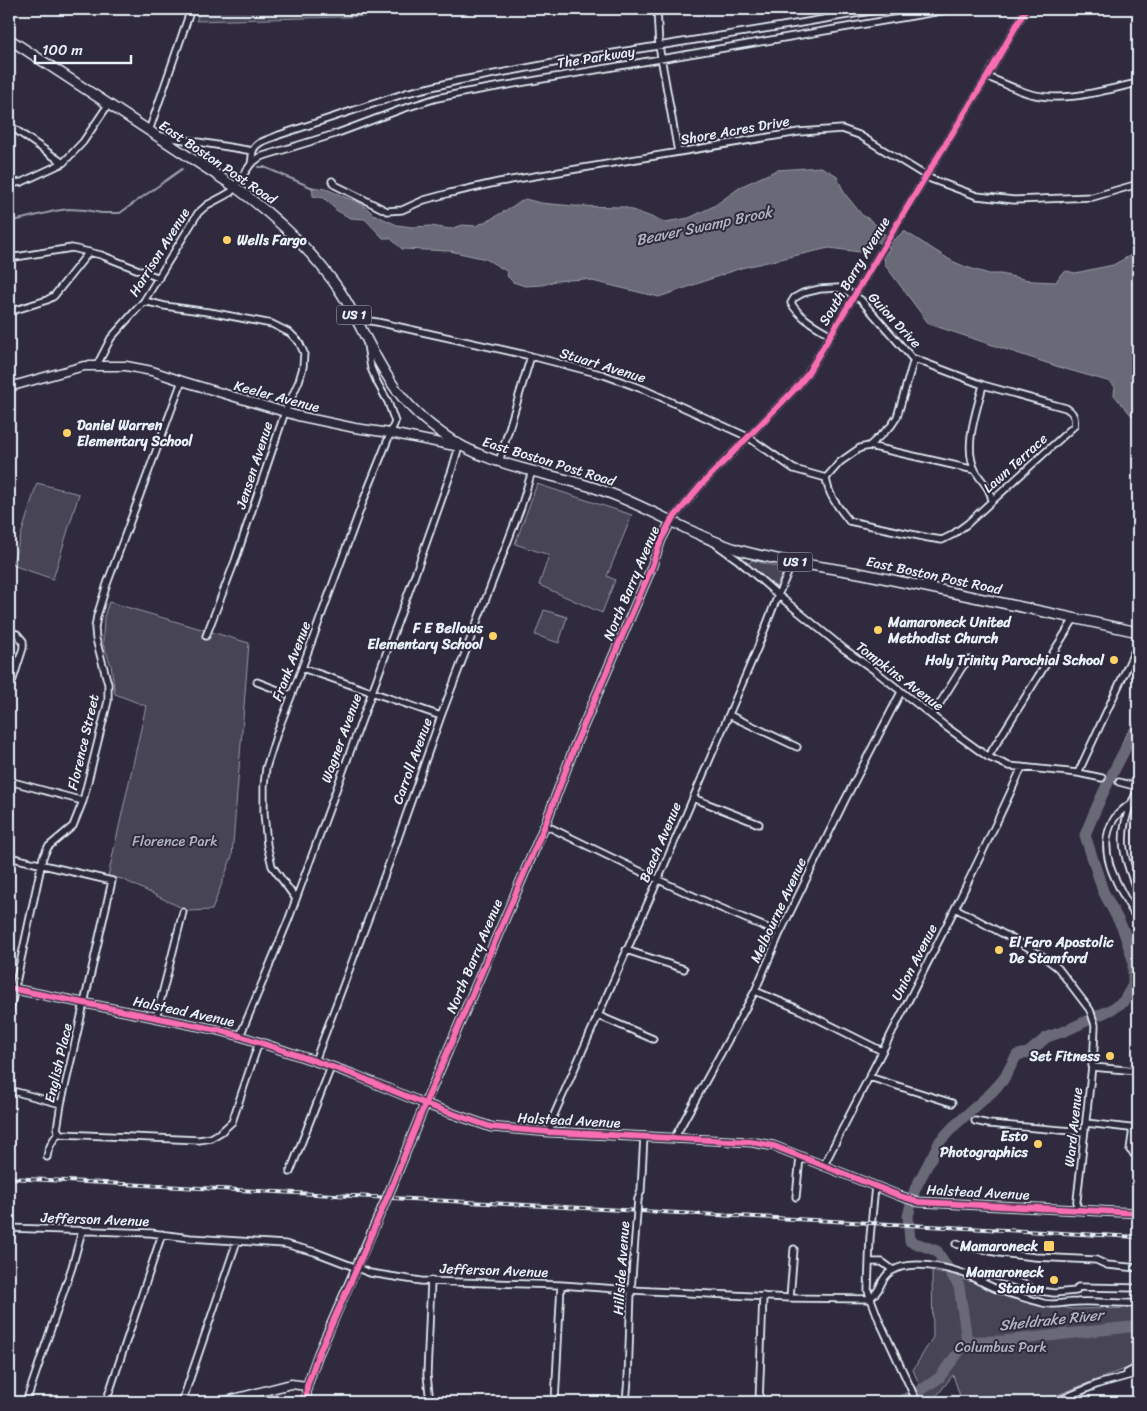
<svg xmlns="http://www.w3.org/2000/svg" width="1147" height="1411" font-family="Sriracha,sans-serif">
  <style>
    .green { fill: #464455; stroke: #979aa6 }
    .water { fill: #696978; stroke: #9c9fab }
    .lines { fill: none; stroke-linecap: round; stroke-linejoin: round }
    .stream { stroke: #9c9fab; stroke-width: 2 }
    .river { stroke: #696978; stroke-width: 11 }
    .street-casing { stroke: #e8f1f8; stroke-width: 9 }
    .secondary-casing { stroke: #e8f1f8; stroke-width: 11 }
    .primary-casing { stroke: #e8f1f8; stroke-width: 12 }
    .street { stroke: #2f2a3d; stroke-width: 5.5 }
    .secondary { stroke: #2f2a3d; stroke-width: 8 }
    .primary { stroke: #2f2a3d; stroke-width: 9 }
    .rail-casing { stroke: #e8f1f8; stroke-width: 4 }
    .rail { stroke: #2f2a3d; stroke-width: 2; stroke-dasharray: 5.5; stroke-linecap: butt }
    .street-bridge-casing { stroke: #e8f1f8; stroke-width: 9; stroke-linecap: butt }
    .secondary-bridge-casing { stroke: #e8f1f8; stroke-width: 11; stroke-linecap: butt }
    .street-bridge { stroke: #2f2a3d; stroke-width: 5.5 }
    .secondary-bridge { stroke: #2f2a3d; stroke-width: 8 }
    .cycleway-casing { stroke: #2f2a3d; stroke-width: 9 }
    .cycleway { stroke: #f96db3; stroke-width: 6 }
    .poi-dot { fill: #ffd166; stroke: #2f2a3d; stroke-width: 2 }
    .labels { text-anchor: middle; stroke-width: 4; stroke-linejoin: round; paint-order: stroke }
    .shield { fill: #2f2a3d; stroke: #b0b5c0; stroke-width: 1 }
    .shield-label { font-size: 12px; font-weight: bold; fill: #e8f1f8 }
    .street-label { font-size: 14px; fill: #e8f1f8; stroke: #2f2a3d }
    .poi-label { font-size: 14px; font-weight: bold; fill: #e8f1f8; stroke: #2f2a3d; text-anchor: end }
    .park-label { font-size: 14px; fill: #afb4bf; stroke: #2f2a3d }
    .water-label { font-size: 15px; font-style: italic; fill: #afb4be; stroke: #2f2a3d }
  </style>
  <rect width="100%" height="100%" fill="#2f2a3d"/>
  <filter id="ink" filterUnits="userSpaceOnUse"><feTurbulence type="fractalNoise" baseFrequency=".02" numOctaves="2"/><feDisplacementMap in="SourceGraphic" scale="10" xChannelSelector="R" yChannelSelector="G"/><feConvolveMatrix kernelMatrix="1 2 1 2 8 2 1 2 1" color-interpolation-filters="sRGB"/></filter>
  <g filter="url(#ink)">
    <path class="green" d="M201,9H379L378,16L196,21Z
      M37,483L79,494L53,579L12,565Z
      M537,484L632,515L607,576L615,580L602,613L539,585L549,555L515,544Z
      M752,560L785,569L776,587L748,564Z
      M109,602L249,643L232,856L212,910L188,911L122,879L108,876L146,706L115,694L111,665L103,644V636L104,617Z
      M544,610L567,617L559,643L535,635Z
      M932,1271L1071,1309L1138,1308V1364L1039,1402H962L953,1375L932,1402H927L913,1370L933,1337Z"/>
    <path class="water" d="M821,167L836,175L845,194L862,215L869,219L878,227L881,232L894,240L904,231L952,261L966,267L989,274H1001L1033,281L1056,282L1061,274L1067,271L1075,273L1113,265L1133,254H1138V412L1132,416L1114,395L1115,387L1111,382L1062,368L929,324L885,265L884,257L890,248L876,241L860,252L829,248L741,268L688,287L659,297L584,279L555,281L543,285L525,286L513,282L507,276L508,272L486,259L450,251L402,249L390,238H383L365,219L350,218L336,210L324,198L313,196L312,187L326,189L362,204L373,214L397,225L412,227L431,226L450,229L463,225L476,226L491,219L525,199L541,203L574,206L624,207L665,222L689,218L714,206L742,186L777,170Z
      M1138,718V739L1124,757H1117L1125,736Z"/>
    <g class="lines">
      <path class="stream" d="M258,167H264L313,188
        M9,222L55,211L68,209L86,210L101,213H120L182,169"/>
      <path class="river" d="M967,1341H1004L1138,1326
        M899,1402L923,1389L939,1378L967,1341L959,1286L937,1251L910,1241L908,1216L915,1189L940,1141L954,1126L992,1092L1003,1080L1017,1055L1028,1053L1047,1037L1065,1031L1110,1010L1123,1002L1133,985V960L1123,929L1103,891L1085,835C1100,797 1118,761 1138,726"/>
      <defs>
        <path id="street" d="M657,9L659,46L678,152
          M987,77C1002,82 1016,90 1031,94C1066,103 1104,90 1138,83
          M9,125L63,163
          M149,131L191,9
          M161,136L253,151
          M251,164C252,160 252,154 253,151C256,141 271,139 279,135L406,93L457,81L564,61L795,24L883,9
          M332,181L335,185L387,211L402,210L424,200L450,193L499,182L799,132L842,129L859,135L931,179L977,196L1014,200L1093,197L1138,184
          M9,184L22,182L63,163L83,142L108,105
          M9,258L72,248L101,255L159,278
          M144,301L165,306L215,313L272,324L290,333L299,342L304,353L303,367L299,381L285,412L235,561L206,636
          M9,312L47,300L54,296L89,252
          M357,319L377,322L531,356L604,375L645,390L748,437L794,469L826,478
          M97,365L111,338L144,301L198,213L207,205L224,196L231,192L251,164L260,157L335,134L402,109L437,98L467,92L953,9
          M983,385C977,410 963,446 975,470C981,482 990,486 992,501
          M869,446L975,470
          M499,462L531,356
          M826,478C829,497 837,505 849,521L929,538L942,540L952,535L967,524L1074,426C1076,417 1073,412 1066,408L983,385L912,358L861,300L845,290L838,288L820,289L803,293L794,298L791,303C800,318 816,326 831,335
          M826,478L840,462L860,448L869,446L891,426L897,417L914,359
          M671,521L702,484L797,387L806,376L926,176L987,77L1026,9
          M717,545L738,560L778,595L844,649L874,670L945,726L988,757L1009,766L1078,773L1102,778
          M9,631L17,634L23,641V648L9,692
          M302,668L441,716
          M257,682L291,695
          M729,715L797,747
          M932,716L963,666L969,660L982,663
          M988,757L1074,619
          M1078,773L1138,644
          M9,781L83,801
          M1119,782L1138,787
          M1138,790C1136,795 1133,799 1131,804C1116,840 1125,860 1138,894
          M693,798L759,824
          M1131,803C1125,808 1118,813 1114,819C1093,853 1122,892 1138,921
          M545,825C622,863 700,901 780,933
          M9,857L112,881L61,1104L57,1129L59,1132
          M296,899L272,866L267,845L264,813V786L266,768L277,733L302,668L364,499L395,422L388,402L377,382L371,368L367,345
          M955,908L1024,945L1044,957L1058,968L1090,1010L1095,1025L1094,1048L1076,1209
          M626,950L684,969
          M755,991L796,1008L882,1051
          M9,1015L43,857L48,847L73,826L83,801L108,701V684L96,639L95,628L97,616L107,584L182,381
          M597,1015L653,1039
          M156,1018L183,912
          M240,1036L288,921L412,583L452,470L459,446
          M315,1061L391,858L441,716L521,507L532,471
          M1092,1067L1138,1071
          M869,1077L952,1103
          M9,1090L61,1104
          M975,1121L989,1124L1084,1132
          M1086,1123L1138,1129
          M1133,1128L1130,1150L1134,1154L1138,1153
          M59,1132L61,1134L199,1140L211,1138L221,1132L232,1122L259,1042
          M549,1132L554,1115L658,880L757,649L778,595L793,562
          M675,1137L755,991L780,933L845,800L901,692
          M47,1157C48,1147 53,1140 59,1132
          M824,1165C891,1033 961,903 1022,767
          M290,1172L331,1067
          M875,1186L870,1237L868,1291L879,1320L917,1402
          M796,1197L800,1157
          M638,1199L641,1191L644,1136
          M9,1228L151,1233L190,1238L285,1244L315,1252L370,1273L421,1281L561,1285L631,1290L790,1298L870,1299
          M956,1244L1000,1253L1035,1257L1096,1260L1107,1265L1138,1268
          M869,1262H882L893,1270
          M979,1281L989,1274L1027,1285L1033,1290L1054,1293L1076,1291L1078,1287L1138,1288
          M790,1298L794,1249
          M870,1299C872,1296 876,1293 878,1290C882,1283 883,1277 890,1272C909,1259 945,1267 965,1274C976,1279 987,1285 999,1290C1013,1295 1029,1299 1043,1303C1055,1306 1065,1302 1077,1302C1098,1301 1118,1304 1138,1303
          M1127,1373L1138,1367
          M26,1402L72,1267L82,1231
          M106,1402L162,1234
          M182,1402L237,1241
          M430,1402L427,1375L431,1281
          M555,1402L561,1285
          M626,1402L628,1379L631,1290L636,1225
          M759,1402L763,1296
          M1055,1402L1098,1384L1138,1373"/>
        <path id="secondary" d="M9,387L84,366H126L152,371L182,381L298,416L355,428L390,433L460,447
          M9,988L218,1030L240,1036L315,1061L355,1075L425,1104L491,1127L549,1132L751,1142L774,1146L900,1196L919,1202L1138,1213
          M392,1186L425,1104L545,825L576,743L651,569L661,540L671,521
          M222,1402L291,1384L307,1386
          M306,1402L307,1386L318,1355L382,1209"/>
        <path id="primary" d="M9,39L235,187C275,216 312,250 340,291C357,317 369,347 386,374C399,396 419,417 440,432C486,467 545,471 598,489C647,505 690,535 739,550C780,562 822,566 864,574C955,593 1047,612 1138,632"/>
      </defs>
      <use href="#street" class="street-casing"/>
      <use href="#secondary" class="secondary-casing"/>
      <use href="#primary" class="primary-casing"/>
      <use href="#street" class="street"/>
      <use href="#secondary" class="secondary"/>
      <use href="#primary" class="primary"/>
      <defs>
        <path id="rail" d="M9,1178L1138,1237"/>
      </defs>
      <use href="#rail" class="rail-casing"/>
      <use href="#rail" class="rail"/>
      <defs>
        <path id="street-bridge" d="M636,1225L638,1199"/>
        <path id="secondary-bridge" d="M382,1209L392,1186"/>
      </defs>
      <use href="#street-bridge" class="street-bridge-casing"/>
      <use href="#secondary-bridge" class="secondary-bridge-casing"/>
      <use href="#street-bridge" class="street-bridge"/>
      <use href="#secondary-bridge" class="secondary-bridge"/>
      <defs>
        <path id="cycleway" d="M9,988L218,1030L240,1036L315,1061L355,1075L425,1104L491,1127L549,1132L751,1142L774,1146L900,1196L919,1202L1138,1213
          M306,1402L307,1386L318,1355L357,1268L392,1186L425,1104L545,825L576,743L651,569L661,540L671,521L702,484L797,387L806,376L926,176L987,77L1026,9"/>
      </defs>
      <use href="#cycleway" class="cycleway-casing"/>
      <use href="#cycleway" class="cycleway"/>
    </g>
  </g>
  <g class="poi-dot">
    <circle cx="227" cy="240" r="5"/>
    <circle cx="67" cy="433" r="5"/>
    <circle cx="878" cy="630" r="5"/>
    <circle cx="493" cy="636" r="5"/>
    <circle cx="1114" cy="660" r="5"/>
    <circle cx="999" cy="950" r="5"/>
    <circle cx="1110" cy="1056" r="5"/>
    <circle cx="1038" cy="1144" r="5"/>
    <rect x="1043" y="1240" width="12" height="12" rx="2.5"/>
    <circle cx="1054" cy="1280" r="5"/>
  </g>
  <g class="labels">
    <g class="shield">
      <rect x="336.5" y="305.5" width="35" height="19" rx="4"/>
      <rect x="777.5" y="552.5" width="35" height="19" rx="4"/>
    </g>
    <g class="shield-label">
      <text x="354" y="319">US 1</text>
      <text x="795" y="566">US 1</text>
    </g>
    <g class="street-label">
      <text transform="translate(596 57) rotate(-9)" y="5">The Parkway</text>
      <text transform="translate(735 130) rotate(-10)" y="5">Shore Acres Drive</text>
      <text transform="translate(218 162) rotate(34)" y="5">East Boston Post Road</text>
      <text transform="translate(159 252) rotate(-58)" y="5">Harrison Avenue</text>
      <text transform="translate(854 271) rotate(-59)" y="5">South Barry Avenue</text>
      <text transform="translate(895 320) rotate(47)" y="5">Guion Drive</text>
      <text transform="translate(603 365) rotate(17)" y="5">Stuart Avenue</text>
      <text transform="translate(277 396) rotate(15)" y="5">Keeler Avenue</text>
      <text transform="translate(549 461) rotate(17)" y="5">East Boston Post Road</text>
      <text transform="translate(1015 463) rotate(-42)" y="5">Lawn Terrace</text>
      <text transform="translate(254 465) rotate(-72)" y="5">Jensen Avenue</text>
      <text transform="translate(934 575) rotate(12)" y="5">East Boston Post Road</text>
      <text transform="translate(631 583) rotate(-67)" y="5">North Barry Avenue</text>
      <text transform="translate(291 661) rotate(-69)" y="5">Frank Avenue</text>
      <text transform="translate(900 676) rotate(37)" y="5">Tompkins Avenue</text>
      <text transform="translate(341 738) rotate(-70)" y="5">Wagner Avenue</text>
      <text transform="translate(83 742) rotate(-77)" y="5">Florence Street</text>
      <text transform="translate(412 761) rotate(-70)" y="5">Carroll Avenue</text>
      <text transform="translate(660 842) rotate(-67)" y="5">Beach Avenue</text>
      <text transform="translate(778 910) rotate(-65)" y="5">Melbourne Avenue</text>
      <text transform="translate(474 956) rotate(-67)" y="5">North Barry Avenue</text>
      <text transform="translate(914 962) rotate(-63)" y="5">Union Avenue</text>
      <text transform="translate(184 1011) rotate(12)" y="5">Halstead Avenue</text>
      <text transform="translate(58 1063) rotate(-77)" y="5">English Place</text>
      <text transform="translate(569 1120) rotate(3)" y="5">Halstead Avenue</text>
      <text transform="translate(1073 1127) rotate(-84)" y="5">Ward Avenue</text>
      <text transform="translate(978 1192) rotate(3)" y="5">Halstead Avenue</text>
      <text transform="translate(95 1219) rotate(2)" y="5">Jefferson Avenue</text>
      <text transform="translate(621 1268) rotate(-86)" y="5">Hillside Avenue</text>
      <text transform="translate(494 1270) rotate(2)" y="5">Jefferson Avenue</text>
    </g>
    <g class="poi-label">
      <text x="237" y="245" text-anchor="start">Wells Fargo</text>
      <text x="77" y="430" text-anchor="start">Daniel Warren<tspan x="77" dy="16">Elementary School</tspan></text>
      <text x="888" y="627" text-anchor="start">Mamaroneck United<tspan x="888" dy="16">Methodist Church</tspan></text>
      <text x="483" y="633">F E Bellows<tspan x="483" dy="16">Elementary School</tspan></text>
      <text x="1104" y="665">Holy Trinity Parochial School</text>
      <text x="1009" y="947" text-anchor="start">El Faro Apostolic<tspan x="1009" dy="16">De Stamford</tspan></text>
      <text x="1100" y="1061">Set Fitness</text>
      <text x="1028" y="1141">Esto<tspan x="1028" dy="16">Photographics</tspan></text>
      <text x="1038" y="1251">Mamaroneck</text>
      <text x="1044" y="1277">Mamaroneck<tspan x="1044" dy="16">Station</tspan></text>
    </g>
    <g class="park-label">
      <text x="175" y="846">Florence Park</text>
      <text x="1001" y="1352">Columbus Park</text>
    </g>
    <g class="water-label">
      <text transform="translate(704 226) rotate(-12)" y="5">Beaver Swamp Brook</text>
      <text transform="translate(1051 1320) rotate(-6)" y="5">Sheldrake River</text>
    </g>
  </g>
  <rect width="1147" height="1411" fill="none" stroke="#2f2a3d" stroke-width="30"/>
  <rect x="15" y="15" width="1117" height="1381" fill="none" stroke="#e8f1f8" stroke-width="2" filter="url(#ink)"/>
  <path d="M35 55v8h96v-8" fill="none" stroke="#e8f1f8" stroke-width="2.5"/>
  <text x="42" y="55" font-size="15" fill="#e8f1f8" stroke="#2f2a3d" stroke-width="4" paint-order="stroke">100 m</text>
</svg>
